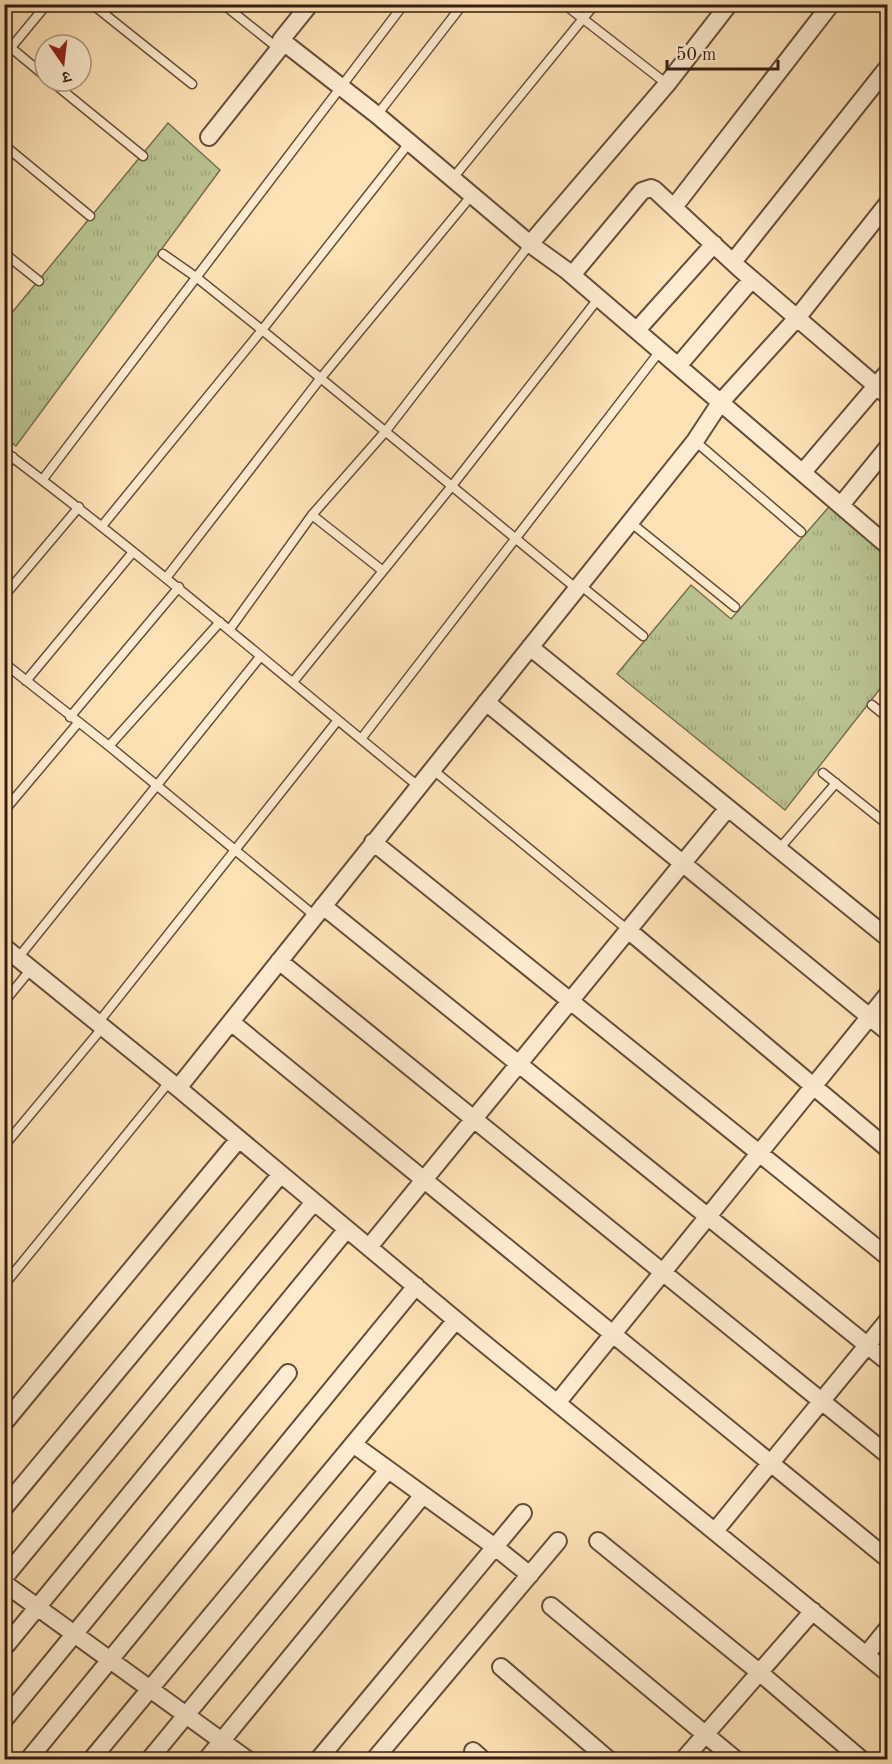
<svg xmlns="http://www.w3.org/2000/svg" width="892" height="1764" font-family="'Old Standard TT','Noto Serif Devanagari',serif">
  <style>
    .grass { fill: url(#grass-tufts); stroke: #787051; stroke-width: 1.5 }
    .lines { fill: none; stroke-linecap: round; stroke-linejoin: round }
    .lane-casing { stroke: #674e3a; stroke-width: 11 }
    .street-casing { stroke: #674e3a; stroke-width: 20 }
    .lane { stroke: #feecd0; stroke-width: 8 }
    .street { stroke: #feecd0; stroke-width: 16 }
  </style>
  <defs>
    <pattern id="grass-tufts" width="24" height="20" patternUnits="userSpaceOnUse" patternTransform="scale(1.5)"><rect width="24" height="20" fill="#bbc492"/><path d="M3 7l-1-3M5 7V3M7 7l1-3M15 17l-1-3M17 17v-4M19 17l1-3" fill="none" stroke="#a1a87d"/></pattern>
  </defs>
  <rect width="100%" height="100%" fill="#fee2b6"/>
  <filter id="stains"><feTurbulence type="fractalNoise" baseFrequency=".00333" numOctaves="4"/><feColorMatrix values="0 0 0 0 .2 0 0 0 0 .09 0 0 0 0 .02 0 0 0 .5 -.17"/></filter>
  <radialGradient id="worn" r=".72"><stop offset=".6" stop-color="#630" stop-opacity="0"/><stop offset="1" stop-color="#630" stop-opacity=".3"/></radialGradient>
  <path class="grass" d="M168,123L220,170L16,446L5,438V321Z
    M835,500L887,546V680L785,810L617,674L691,585L731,619Z"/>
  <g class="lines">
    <defs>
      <path id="lane" d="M92,4L192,84
        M223,4L279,49
        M564,4L667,84
        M4,42L45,76
        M4,56L47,4
        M51,81L143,156
        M377,115L463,4
        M4,145L90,216
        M453,178L595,4
        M4,253L39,281
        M163,254L196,277L262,330L577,589
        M695,441L801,532
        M4,451C146,558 281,674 418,786
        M4,467L13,457
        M43,479L404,4
        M312,515L383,571
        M630,522L735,607
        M102,526L262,330L410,142
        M166,578L320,379L472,195
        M580,585L643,636
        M4,596L79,507
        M230,629L312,515L385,432L530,244
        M4,663L109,746L315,916
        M26,681L133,552
        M293,682L451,487L598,299
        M872,705L888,718
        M70,717L179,587
        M361,739L660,351
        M109,746L220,622
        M432,769L628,930
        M823,773L888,825
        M4,811L78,723
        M779,849L836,783
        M18,958L260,657
        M4,1002L31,969
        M98,1023L338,720
        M4,1146L103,1027
        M4,1285L170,1081"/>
      <path id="street" d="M310,4L281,40L377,115L530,244L566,270L888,546
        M209,137L279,49L281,40
        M674,207L831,4
        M530,244L667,84L729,4
        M733,262L888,67
        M572,275L642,191L651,188L655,190L740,269L888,396
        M637,330L714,244
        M678,366L752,279
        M803,472L888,372
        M841,505L888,447
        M530,647L888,938
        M486,702L888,1032
        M373,842L888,1257
        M323,906L888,1362
        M628,930L888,1149
        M4,947L178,1088L475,1336L888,1673
        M279,961L888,1455
        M231,1022L888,1559
        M178,1088L695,441L720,403L797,318L888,203
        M369,1247L728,808
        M557,1403L888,994
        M4,1423L239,1139
        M353,1444L495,1547L530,1575
        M4,1508L281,1174
        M715,1531L888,1320
        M598,1541L759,1672L862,1760
        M4,1578L314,1202
        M4,1583L248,1760
        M551,1606L736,1760
        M4,1648L347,1229
        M866,1655L888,1628
        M501,1667L609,1760
        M4,1720L288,1373
        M473,1751L483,1760
        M28,1760L416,1286
        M91,1760L456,1320
        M149,1760L388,1470
        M206,1760L423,1495
        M318,1760L523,1513
        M374,1760L558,1541
        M683,1760L813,1611"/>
    </defs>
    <use href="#lane" class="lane-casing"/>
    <use href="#street" class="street-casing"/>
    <use href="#lane" class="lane"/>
    <use href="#street" class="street"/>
  </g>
  <rect width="892" height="1764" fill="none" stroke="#fee2b6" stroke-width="24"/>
  <rect x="6" y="6" width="880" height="1752" fill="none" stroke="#351c10" stroke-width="3"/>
  <rect x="12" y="12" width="868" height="1740" fill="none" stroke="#351c10" stroke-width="1.5"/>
  <g transform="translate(63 63) rotate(166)"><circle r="28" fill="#feecd0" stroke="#ae9983" stroke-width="1.5"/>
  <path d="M0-4.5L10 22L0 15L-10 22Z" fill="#8f2418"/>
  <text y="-9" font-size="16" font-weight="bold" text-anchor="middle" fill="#351c10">उ</text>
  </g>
  <path d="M667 60v9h111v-9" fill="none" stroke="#351c10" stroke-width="3"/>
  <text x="676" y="60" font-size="18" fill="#351c10" stroke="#feecd0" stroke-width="4.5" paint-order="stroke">50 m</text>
  <rect width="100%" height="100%" filter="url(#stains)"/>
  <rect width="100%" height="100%" fill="url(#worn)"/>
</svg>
